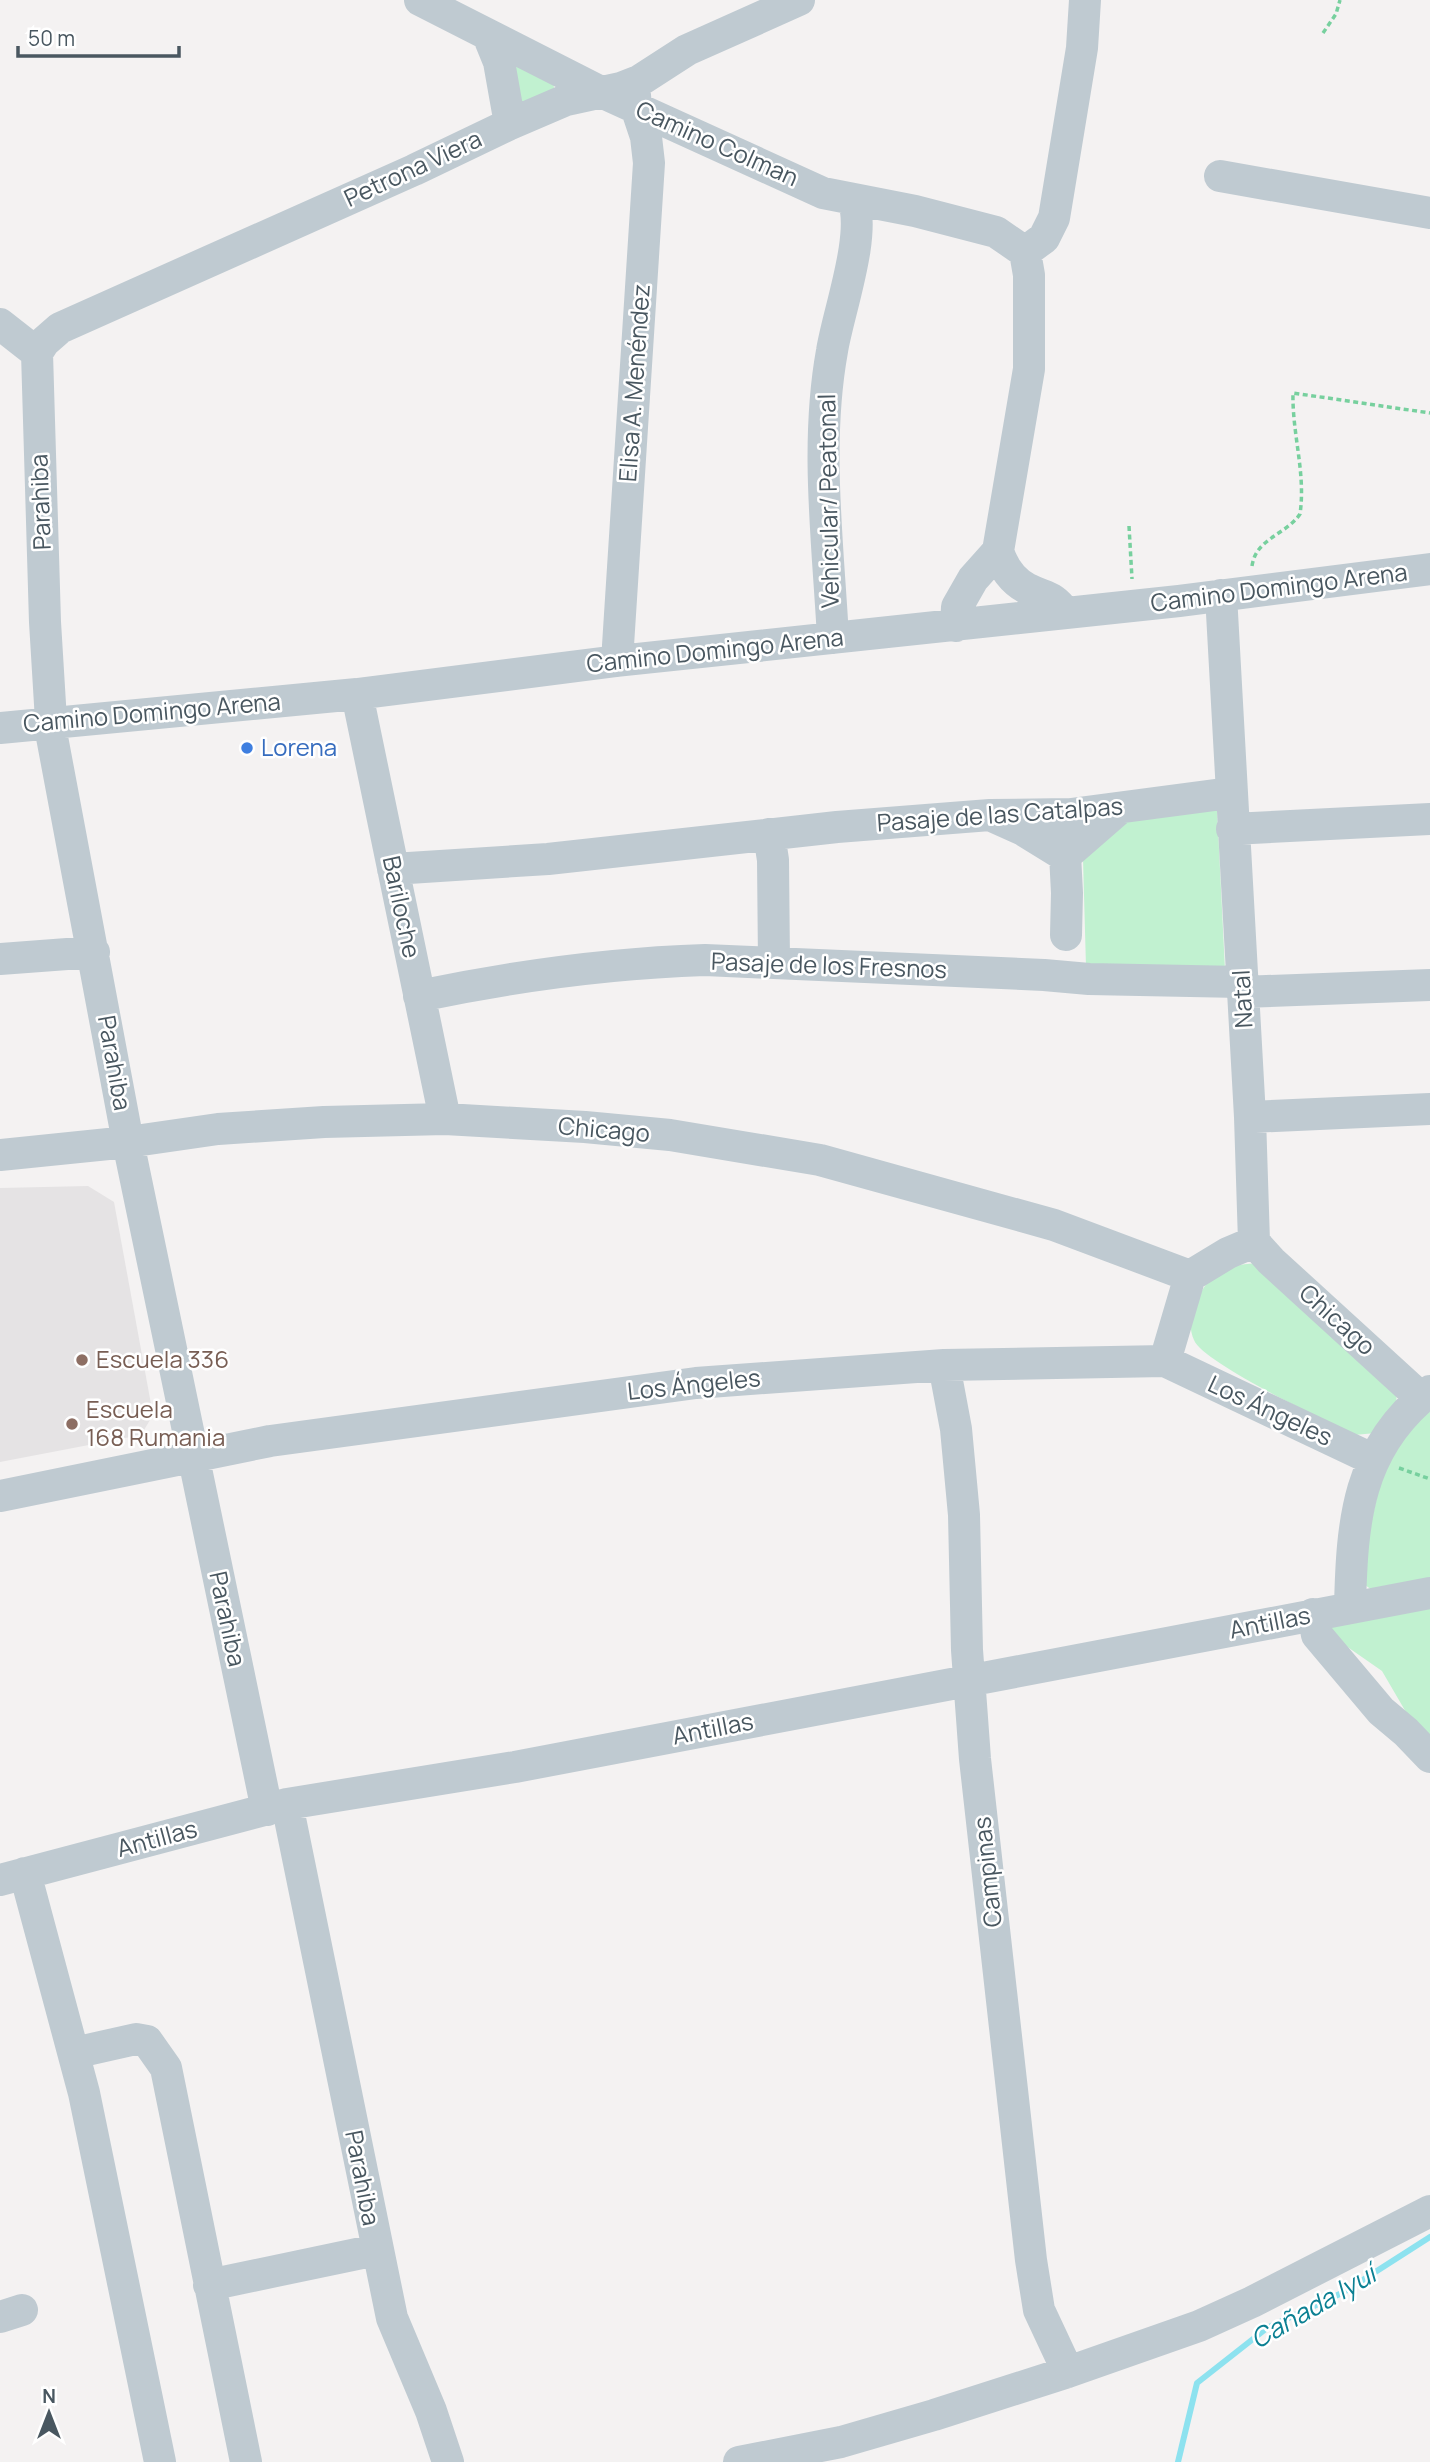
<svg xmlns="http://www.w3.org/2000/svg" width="1430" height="2462" font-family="Manrope,sans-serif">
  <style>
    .education { fill: #e5e3e4 }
    .green { fill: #c1f1d0 }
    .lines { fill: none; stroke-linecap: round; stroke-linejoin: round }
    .stream { stroke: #8de2ef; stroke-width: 6 }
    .path { stroke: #77d09e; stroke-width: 3.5; stroke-dasharray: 5 3.5; stroke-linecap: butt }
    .minor { stroke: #bfcad1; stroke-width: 32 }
    .shop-dot { fill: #3f7fe0; stroke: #fff; stroke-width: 2.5 }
    .education-dot { fill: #8d6e63; stroke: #fff; stroke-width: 2.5 }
    .labels { text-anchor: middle; stroke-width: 5; stroke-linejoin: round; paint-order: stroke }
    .street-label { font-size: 24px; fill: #495760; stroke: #fff }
    .shop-label { font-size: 24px; fill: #366cbe; stroke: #fff; text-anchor: start }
    .education-label { font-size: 24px; fill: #785e54; stroke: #fff; text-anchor: start }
    .water-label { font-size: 26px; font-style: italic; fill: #0b8093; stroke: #fff }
  </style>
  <rect width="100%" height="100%" fill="#f4f2f2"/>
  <path class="education" d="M88,1186L114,1202L153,1415L141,1435L0,1462V1188Z"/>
  <path class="green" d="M508,63L553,81L554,88L550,94L517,104Z
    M1217,808L1225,970L1086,967L1082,823Z
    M1262,1263L1397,1386L1396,1409L1376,1433L1354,1435C1325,1420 1203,1363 1194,1340C1187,1325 1192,1308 1200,1294C1214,1268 1234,1264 1262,1263Z
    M1430,1404V1579L1372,1590L1365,1585L1361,1569L1385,1460Z
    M1430,1602V1746L1417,1731L1382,1671L1326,1632L1331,1617Z"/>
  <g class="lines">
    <path class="stream" d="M1178,2462L1197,2383L1267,2328L1344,2292L1430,2237"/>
    <path class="path" d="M1323,33L1336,14L1340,0
      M1129,526L1132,579
      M1252,566C1256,538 1286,535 1300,514C1306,473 1292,434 1293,393L1430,413
      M1399,1468L1430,1479"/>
    <path class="minor" d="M420,0L601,92L823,193L915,211L996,232L1025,252
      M488,35L499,62L510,124
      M1220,176L1430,213
      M0,324L37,353L45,622L52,737L128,1142L267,1810
      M37,353L44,342L60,328L414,170L510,124L566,100L621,88L639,81L687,50L799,0
      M998,551C1003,567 1012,581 1028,589C1045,598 1053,595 1065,613
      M956,626L957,607L973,579L998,551L1029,369V275L1025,252L1044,238L1054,218L1082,48L1085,0
      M833,638C828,543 815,445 832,351C838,313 867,234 853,200
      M617,661L649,163L646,137L636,107L635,95
      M357,694L445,1119
      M0,728L357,694L617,661L1179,601L1430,569
      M994,817L1023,830L1065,856L1119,809
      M1232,829L1430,819
      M769,834L773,860L774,963
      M1064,835L1067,893L1066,935
      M393,869L548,859L837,827L990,815L1071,814L1230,793
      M0,959L94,952
      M1242,992L1430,985
      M419,996C510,977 612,963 705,960L1044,975L1089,979L1241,982
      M1250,1117L1430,1109
      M0,1155L128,1142L218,1129L324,1122L445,1119L585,1127L670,1135L820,1160L1054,1225L1190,1276
      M1254,1242L1271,1261L1421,1398
      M1165,1361L1190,1276L1228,1253L1254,1242L1250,1117L1221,595
      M944,1365L956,1429L964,1515L967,1650L975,1759L1031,2260L1039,2310L1068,2372
      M0,1496L270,1441L696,1383L944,1365L1165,1361L1374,1460
      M1350,1607C1352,1522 1357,1448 1430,1391
      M1313,1614L1317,1635L1381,1711L1406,1732L1430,1757
      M287,1804L392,2318L431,2411L448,2462
      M25,1873L84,2093L160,2462
      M0,1880L287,1804L515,1767L1430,1593
      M74,2053L136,2039L147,2041L166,2068L246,2462
      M209,2285L376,2250
      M0,2317L22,2310
      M739,2462L841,2442L934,2415L1068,2372L1199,2326L1252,2302L1430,2211"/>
  </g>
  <circle class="shop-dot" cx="247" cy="748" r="7"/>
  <g class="education-dot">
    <circle cx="82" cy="1360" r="7"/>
    <circle cx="72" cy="1424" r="7"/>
  </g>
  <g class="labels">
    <g class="street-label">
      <text transform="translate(717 144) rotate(24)" y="8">Camino Colman</text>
      <text transform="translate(413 169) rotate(-25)" y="8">Petrona Viera</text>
      <text transform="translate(635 383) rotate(-86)" y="8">Elisa A. Menéndez</text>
      <text transform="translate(829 501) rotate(-91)" y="8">Vehicular/ Peatonal</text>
      <text transform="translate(41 502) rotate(-92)" y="8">Parahiba</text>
      <text transform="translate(1279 588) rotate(-7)" y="8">Camino Domingo Arena</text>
      <text transform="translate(715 651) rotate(-6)" y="8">Camino Domingo Arena</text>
      <text transform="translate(152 713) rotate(-5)" y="8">Camino Domingo Arena</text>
      <text transform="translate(1000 815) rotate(-4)" y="8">Pasaje de las Catalpas</text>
      <text transform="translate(401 907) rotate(78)" y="8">Bariloche</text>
      <text transform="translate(829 966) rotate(2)" y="8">Pasaje de los Fresnos</text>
      <text transform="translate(1243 999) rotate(-93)" y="8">Natal</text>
      <text transform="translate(114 1063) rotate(80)" y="8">Parahiba</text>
      <text transform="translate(604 1130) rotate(5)" y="8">Chicago</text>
      <text transform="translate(1337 1320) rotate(42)" y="8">Chicago</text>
      <text transform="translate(694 1385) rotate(-6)" y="8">Los Ángeles</text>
      <text transform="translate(1270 1411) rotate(25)" y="8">Los Ángeles</text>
      <text transform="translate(227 1619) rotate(78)" y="8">Parahiba</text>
      <text transform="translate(1270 1623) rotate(-11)" y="8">Antillas</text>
      <text transform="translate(713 1729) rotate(-11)" y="8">Antillas</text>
      <text transform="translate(157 1839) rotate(-15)" y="8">Antillas</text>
      <text transform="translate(988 1872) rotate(-96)" y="8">Campinas</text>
      <text transform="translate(362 2178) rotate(79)" y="8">Parahiba</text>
    </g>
    <g class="shop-label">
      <text x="261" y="756">Lorena</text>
    </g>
    <g class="education-label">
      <text x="96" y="1368">Escuela 336</text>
      <text x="86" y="1418">Escuela<tspan x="86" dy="28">168 Rumania</tspan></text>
    </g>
    <g class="water-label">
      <text transform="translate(1313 2307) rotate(-30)" y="9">Cañada Iyuí</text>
    </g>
  </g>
  <g transform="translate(49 2413)" stroke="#ffffff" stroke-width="5" paint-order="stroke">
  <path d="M0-5L12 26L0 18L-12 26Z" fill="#495760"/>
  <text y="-10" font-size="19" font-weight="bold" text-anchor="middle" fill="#495760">N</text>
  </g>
  <path d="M18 46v10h161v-10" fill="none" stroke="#495760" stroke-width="3.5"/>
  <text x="28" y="46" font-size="21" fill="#495760" stroke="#ffffff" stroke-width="5" paint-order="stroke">50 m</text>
</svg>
